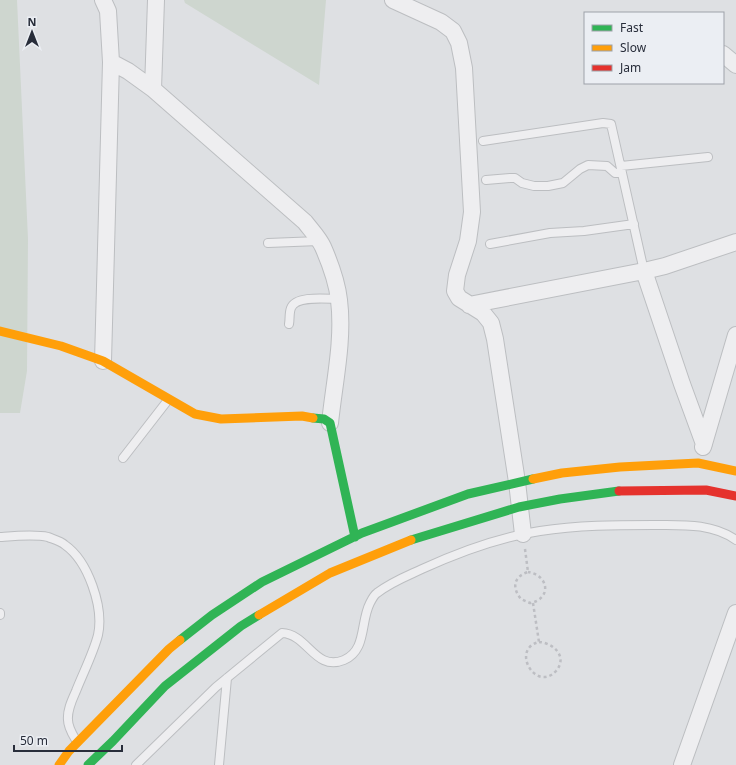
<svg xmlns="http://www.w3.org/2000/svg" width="736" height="765" font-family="'Noto Sans',sans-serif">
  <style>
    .green { fill: #ced6cf }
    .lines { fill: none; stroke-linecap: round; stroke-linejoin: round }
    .lane-casing { stroke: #bcbec1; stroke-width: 10 }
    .street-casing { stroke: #bcbec1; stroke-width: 18 }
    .path { stroke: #bdbec3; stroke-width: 2.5; stroke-dasharray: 3 3; stroke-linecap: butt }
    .lane { stroke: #eeeef0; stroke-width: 8 }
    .street { stroke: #eeeef0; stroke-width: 16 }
    .fast { stroke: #30b455; stroke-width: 9 }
    .slow { stroke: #ff9f0a; stroke-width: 9 }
    .jam { stroke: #e5322d; stroke-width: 9 }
  </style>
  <rect width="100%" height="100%" fill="#dee0e3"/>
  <path class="green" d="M0,0H17L28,239L27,371L20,413H0Z
    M184,0H326L319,85L185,3Z"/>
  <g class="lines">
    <defs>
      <path id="lane" d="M483,141L603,123L611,124L644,271
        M621,166L708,157
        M486,180L510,178H515L522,183L534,186H548L563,183L580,169L588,165L607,166L615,173H622
        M268,243L319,241
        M490,244L550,233L584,231L634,224
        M289,324C290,319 289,313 291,308C296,295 327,299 339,299
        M123,458L168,400
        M0,537C14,536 35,534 48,537C53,539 61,541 65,545C88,561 104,607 98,635C93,654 83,673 76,691C72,700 67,710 68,720C68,728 73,735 77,742
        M0,613V615
        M136,765L216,687L282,633C308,634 315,672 344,660C367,650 360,622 370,603C372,599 374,595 377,593C391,582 407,576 422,569C459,552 500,537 540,531C578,525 616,525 654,525C682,525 712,523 736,540
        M219,765L227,678"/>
      <path id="street" d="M393,0L441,22L453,31L459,43L464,68L472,212L468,241L457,275L455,291L459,298L483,313L491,323L495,339L517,482L523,534
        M723,54L736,65
        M111,62L128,71L153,89L305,222C311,230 319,238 323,247C330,263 337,282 339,300C344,340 334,383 330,423
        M153,89L156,0
        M644,271L682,384L704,444
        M469,305L644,271L665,266L736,242
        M103,361L111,62L108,11L103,0
        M703,447L736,335
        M682,765L736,613"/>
    </defs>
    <use href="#lane" class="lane-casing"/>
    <use href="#street" class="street-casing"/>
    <path class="path" d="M525,549L528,572C513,577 512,588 521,599L530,603C552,599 549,575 528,572
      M533,603L539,642C510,649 536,693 556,671C568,657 554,643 539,642"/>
    <use href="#lane" class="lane"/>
    <use href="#street" class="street"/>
    <path class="fast" d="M313,418L324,419L330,423L355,537
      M411,540L519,507L560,499L619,491
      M180,640L212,615L262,582L362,533L468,494L533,479
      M88,765L113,741L165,686L241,626L259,615"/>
    <path class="slow" d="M0,331L61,346L103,361L195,414L221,419L302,416L313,418
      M533,479L562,473L620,467L698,463L736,471
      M259,615L330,573L411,540
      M59,765L69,751L169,649L180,640"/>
    <path class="jam" d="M619,491L706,490L736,496"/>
  </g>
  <rect x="584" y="12" width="140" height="72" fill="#ebeef3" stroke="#9da1a9"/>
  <rect x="592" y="25" width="20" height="6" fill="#30b455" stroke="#9da1a9"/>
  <text x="620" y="32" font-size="12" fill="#282d3a">Fast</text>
  <rect x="592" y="45" width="20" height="6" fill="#ff9f0a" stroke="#9da1a9"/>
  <text x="620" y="52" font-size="12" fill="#282d3a">Slow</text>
  <rect x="592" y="65" width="20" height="6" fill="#e5322d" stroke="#9da1a9"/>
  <text x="620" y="72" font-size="12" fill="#282d3a">Jam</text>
  <g transform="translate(32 32)" stroke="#ebeef3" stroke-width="3" paint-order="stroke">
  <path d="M0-3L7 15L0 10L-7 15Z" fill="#282d3a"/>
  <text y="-6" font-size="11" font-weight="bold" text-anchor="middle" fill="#282d3a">N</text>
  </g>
  <path d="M14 745v6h108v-6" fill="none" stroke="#282d3a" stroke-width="2"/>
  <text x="20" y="745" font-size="12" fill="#282d3a" stroke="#ebeef3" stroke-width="3" paint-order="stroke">50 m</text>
</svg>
